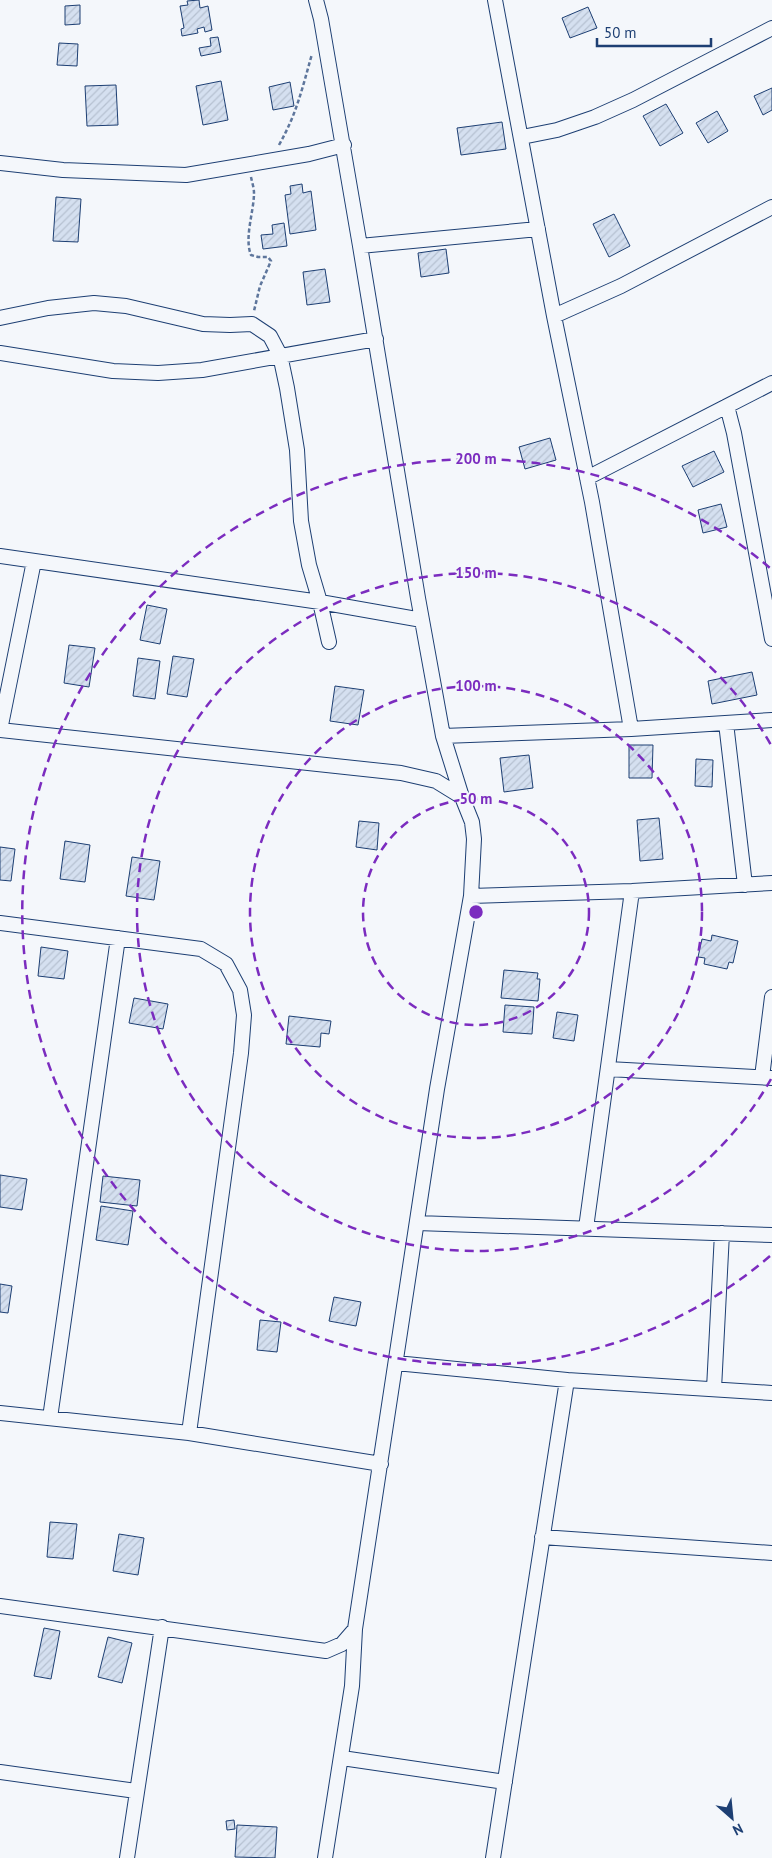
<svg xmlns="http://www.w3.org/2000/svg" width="772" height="1858" font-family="'PT Sans',sans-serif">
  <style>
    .building { fill: url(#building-hatch); stroke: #1d3f73 }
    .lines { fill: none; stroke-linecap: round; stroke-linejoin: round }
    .minor-casing { stroke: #1d3f73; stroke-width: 16 }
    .path { stroke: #5e769c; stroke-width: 2.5; stroke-dasharray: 4 2.5; stroke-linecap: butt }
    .minor { stroke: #f4f7fb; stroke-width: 14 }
    .ring { fill: none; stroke: #7b2cbf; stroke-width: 2.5; stroke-dasharray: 9 6 }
    .centre { fill: #7b2cbf; stroke: #f4f7fb; stroke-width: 2.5 }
    .ring-label { font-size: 15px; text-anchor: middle; font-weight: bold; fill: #7b2cbf; stroke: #f4f7fb; stroke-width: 4; stroke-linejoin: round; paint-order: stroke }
  </style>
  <defs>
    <pattern id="building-hatch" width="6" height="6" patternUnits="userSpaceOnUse" patternTransform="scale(1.25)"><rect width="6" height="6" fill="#d5e0f0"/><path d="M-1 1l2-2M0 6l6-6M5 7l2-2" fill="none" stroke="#b6c1d1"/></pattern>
  </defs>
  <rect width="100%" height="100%" fill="#f4f7fb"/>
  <path class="building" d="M199,0L200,8L208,6L212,30L205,32L204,27L197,29L198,33L182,36L181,29L184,28L180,6L188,5L187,1Z
    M80,5V24L65,25V6Z
    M588,7L597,28L570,38L562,18Z
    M218,37L221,52L201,56L199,48L211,46L210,38Z
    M59,43L78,44L77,66L57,65Z
    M221,81L228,120L203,125L196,86Z
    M290,82L294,106L273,110L269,87Z
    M116,85L118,125L87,126L85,86Z
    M772,88V110L763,115L754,96Z
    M666,104L683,133L660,146L643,116Z
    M717,111L728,131L708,143L696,123Z
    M502,122L506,149L461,155L457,128Z
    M302,184L303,193L311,191L316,230L290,234L285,195L291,194L290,186Z
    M56,197L81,199L78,242L53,241Z
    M614,214L630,246L609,257L593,224Z
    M284,223L287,246L263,249L261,235L273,234L272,225Z
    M446,249L449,273L421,277L418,253Z
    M325,269L330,302L307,305L303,272Z
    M550,438L556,460L525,469L519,447Z
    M714,451L724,472L693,487L682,466Z
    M721,504L727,527L703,533L698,510Z
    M147,605L167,609L160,644L140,640Z
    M69,645L95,648L89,687L64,683Z
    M173,656L194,659L187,697L167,694Z
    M138,658L160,661L155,699L133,696Z
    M752,672L757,695L712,704L708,681Z
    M335,686L364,690L358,725L330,721Z
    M629,745H653L652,778H629Z
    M529,755L533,788L504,792L500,758Z
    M696,759L713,760L712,787L695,786Z
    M659,818L663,859L640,861L637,820Z
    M359,821L379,823L377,850L356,847Z
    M65,841L90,845L85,882L60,879Z
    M0,847L15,849L11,881L0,880Z
    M132,857L160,861L154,900L126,896Z
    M712,935L738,941L733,963L729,962L727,969L704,964L705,958L698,957L702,939L711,941Z
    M41,947L68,951L64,979L38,976Z
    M504,970L538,973L537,979H540L538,1001L501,998Z
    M134,998L168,1004L163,1029L129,1023Z
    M505,1005L534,1007L532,1034L503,1032Z
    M557,1012L578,1015L574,1041L553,1038Z
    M289,1016L331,1021L329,1034L321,1033L320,1047L286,1044Z
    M0,1175L27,1179L22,1210L0,1207Z
    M103,1176L140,1180L137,1206L100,1202Z
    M101,1206L133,1211L128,1245L96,1240Z
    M0,1284L12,1286L8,1313L0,1312Z
    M334,1297L361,1302L356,1326L329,1321Z
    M260,1320L281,1322L277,1352L257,1350Z
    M50,1522L77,1524L73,1559L47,1557Z
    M119,1534L144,1538L138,1575L113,1571Z
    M44,1628L60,1631L51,1679L34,1676Z
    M108,1637L132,1643L122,1683L98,1677Z
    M234,1820L235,1829L227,1830L226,1821Z
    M237,1825L277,1827L275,1858L235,1857Z"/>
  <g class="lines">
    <defs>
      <path id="minor" d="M316,0L321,19L360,246L418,598L443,736L462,797
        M495,0L554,316L592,502L631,729
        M522,137L557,130L595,117L633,100L772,28
        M0,163L63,170L186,175L309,154L344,145
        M360,246L538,229
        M554,316L621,286L772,207
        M0,318L48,308L94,303L126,306L203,324L230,325L252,324L270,336L280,355L287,388L297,450L301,521L309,565L320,602L329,642
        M0,353L113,371L158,373L202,370L376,339
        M727,406L734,433L772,639
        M587,478L772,383
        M0,556L320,602L422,620
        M726,723L745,885
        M0,730L401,773L436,781L462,797L472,822L474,839L471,896L437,1089L355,1629L342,1644L326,1651L0,1606
        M0,730L34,561
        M443,736L631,729L772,720
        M471,896L632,891L772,883
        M0,923L201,949L226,964L240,990L244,1015L241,1053L189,1433
        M608,1069L772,1078
        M762,1077L772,997
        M417,1223L772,1235
        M586,1228L632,891
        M396,1363L567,1380L772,1393
        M714,1389L722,1233
        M0,1413L189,1433L381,1464
        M50,1418L118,938
        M542,1537L772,1553
        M342,1758L505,1782
        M0,1772L136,1791
        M127,1858L162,1627
        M325,1858L352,1686L355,1629
        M493,1858L567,1380"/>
    </defs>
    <use href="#minor" class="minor-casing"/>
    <path class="path" d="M279,145C297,113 302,89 312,54
      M251,177C252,182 254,188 254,193C254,211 244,238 251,255L258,257H268L271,261L260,286L254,311"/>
    <use href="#minor" class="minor"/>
  </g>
  <g class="ring">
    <circle cx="476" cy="912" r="113"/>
    <circle cx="476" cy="912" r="226"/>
    <path d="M771 1079A339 339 0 1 1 771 745"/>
    <path d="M770 1256A453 453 0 1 1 770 568"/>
  </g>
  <circle cx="476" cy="912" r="8" class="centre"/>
  <g class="ring-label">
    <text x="476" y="464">200 m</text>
    <text x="476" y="578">150 m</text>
    <text x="476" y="691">100 m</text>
    <text x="476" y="804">50 m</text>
  </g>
  <g transform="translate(732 1818) rotate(153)" stroke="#f4f7fb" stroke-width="4" paint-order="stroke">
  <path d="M0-4L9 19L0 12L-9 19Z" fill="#1d3f73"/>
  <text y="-8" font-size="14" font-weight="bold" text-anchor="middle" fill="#1d3f73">N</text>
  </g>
  <path d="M597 38v8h114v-8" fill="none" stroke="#1d3f73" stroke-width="2.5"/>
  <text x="604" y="38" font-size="15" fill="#1d3f73" stroke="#f4f7fb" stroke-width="4" paint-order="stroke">50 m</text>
</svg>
